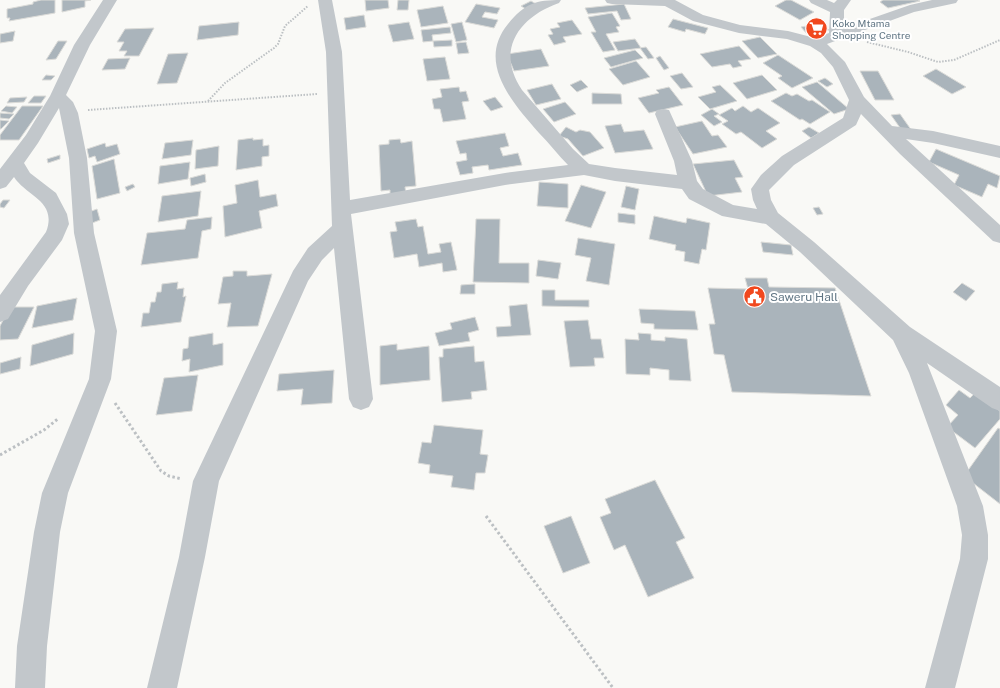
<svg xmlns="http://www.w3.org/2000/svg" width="1000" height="688" font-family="'Public Sans',sans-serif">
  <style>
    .building { fill: #aab4bb; stroke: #dbdbd8 }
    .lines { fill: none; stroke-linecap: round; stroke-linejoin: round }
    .path-far1 { stroke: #bcc0c3; stroke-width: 2; stroke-dasharray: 1.5 1.5; stroke-linecap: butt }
    .path { stroke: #bcc0c3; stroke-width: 3; stroke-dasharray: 2.5 2.5; stroke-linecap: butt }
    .minor { fill: #c2c7cb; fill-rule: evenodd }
    .labels { text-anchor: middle; stroke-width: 4; stroke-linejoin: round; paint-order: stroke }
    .far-poi-label { font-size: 10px; fill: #617684; stroke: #fff; text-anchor: start }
    .poi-label { font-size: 12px; fill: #617684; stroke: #fff; text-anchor: start }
  </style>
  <rect width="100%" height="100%" fill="#f9f9f6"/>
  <path class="building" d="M41,0H55V13L9,21L10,18H7V9L33,4V2Z
    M62,0H91L85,1V7L62,12Z
    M365,0H388L389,8L366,11Z
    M398,0H409L408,10H397Z
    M786,0H791L814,12L800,20L775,6Z
    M883,0H918L920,1L888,8L880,2Z
    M531,1L536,4L526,9L521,6Z
    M476,4L500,8L497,14L485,12L482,17L498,20L494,28L465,22Z
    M624,4L631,19L621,20L617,11L588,14L585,8Z
    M443,6L448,23L421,27L417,10Z
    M612,13L620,26L616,27L619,32L606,34L615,50L603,52L591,32H596L588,17Z
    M364,15L366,27L346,30L344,18Z
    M673,19L708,28L705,34L686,29L685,32L668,27Z
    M572,20L582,34L563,37L566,42L554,45L548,35L553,34L550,29L560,27L557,23Z
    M239,22L238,35L197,40L199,26Z
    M409,22L414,39L393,42L388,25Z
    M462,22L467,40L456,42L451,24Z
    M822,23L829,30L807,34L801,27Z
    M450,27L451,33L432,35L433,41L423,42L421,30Z
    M154,28L139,56H124L127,51H119L124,42H117L125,29Z
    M15,31L13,41L0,43V34Z
    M760,37L777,54L758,58L742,41Z
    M635,39L641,48L618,51L613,42Z
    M452,40V46L434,47L433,41Z
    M58,41H67L56,59L46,60Z
    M466,42L469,53L458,54L456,43Z
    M739,46L751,59L738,61L742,66L733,68L730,64L712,67L700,54Z
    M646,47L654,58L648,59L640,48Z
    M541,49L549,66L514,71L507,54Z
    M635,50L643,58L611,67L604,58Z
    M188,53L177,83L157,84L168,54Z
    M778,55L813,78L792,88L778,78L782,76L763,63Z
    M660,56L669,68L664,70L656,58Z
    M445,57L450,79L427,81L423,59Z
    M130,58L125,69L102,70L108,59Z
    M636,61L650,77L623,85L609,69Z
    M936,69L966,87L952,94L923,76Z
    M860,71H878L894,100H875Z
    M682,73L693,87L681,89L670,76Z
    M46,75L55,76L51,80H42Z
    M762,75L777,90L747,99L733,83Z
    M825,78L833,84L827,87L818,81Z
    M581,80L588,87L577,92L570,85Z
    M817,82L849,109L834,114L802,87Z
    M552,84L561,99L536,105L527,90Z
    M720,85L737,101L710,109L698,97L716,92L712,87Z
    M459,87L460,92L466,91L469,101L462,102L466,119L443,122L440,109H434L432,99L442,97L440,89Z
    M669,87L683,105L649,113L638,98L659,93L656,90Z
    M592,93L621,94L622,104H592Z
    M786,93L792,96L797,94L809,101L812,100L830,112L810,124L802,119L800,120L771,101Z
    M34,96H46L41,103H28Z
    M27,97L24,102L7,103L10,98Z
    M495,97L503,107L491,111L483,101Z
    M565,102L576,114L554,122L543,109Z
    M6,106L17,107L12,113L1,111Z
    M22,106H43L19,140H0V135Z
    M743,106L751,112L758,108L780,123L766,131L777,139L762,148L741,132L736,134L722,124L728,121L719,115L732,108L735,111Z
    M712,109L719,114L714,116L722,122L714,126L701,115Z
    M0,113L14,114L9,119L0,118Z
    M900,114L912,131L903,132L891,115Z
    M0,120L9,121L1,129H0Z
    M702,121L712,136L718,135L727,147L693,154L675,127Z
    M621,124L624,132L644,130L653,149L615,153L605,126Z
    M566,127L576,132L580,130L590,132L604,148L583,156L568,139L559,136Z
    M809,127L819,133L811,138L802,131Z
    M505,133L509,146L500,148L503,156L518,153L522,165L489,170L488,165L472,167L473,173L460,175L456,162L467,160L466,153L460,154L456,141Z
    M253,138V140L263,139V146L269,145V156L262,157V166L236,170L238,140Z
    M400,139L401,143L412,141L416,186L405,187L406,194L390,195V190L381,191L379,145L389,144V140Z
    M193,140L191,155L162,159L165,143Z
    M105,143L106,147L117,144L120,154L97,162L95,156L89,158L87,149Z
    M219,146L218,166L195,169L196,150Z
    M936,149L1000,176L997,188L988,184L982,197L954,185L959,175L929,162Z
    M60,155V159L48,163L47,159Z
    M114,159L120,193L97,199L92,166Z
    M734,160L743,177L735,178L742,192L708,196L693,164Z
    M190,162L188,179L158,184L160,166Z
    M205,174L206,182L191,186L190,178Z
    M258,180L260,197L276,194L278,206L259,211L262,228L225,237L223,206L237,203L235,185Z
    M539,182L568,184V208L537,206Z
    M133,184L135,187L127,191L125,187Z
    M581,185L606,192L591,228L565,221Z
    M626,186L639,189L635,210L621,207Z
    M201,191L198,216L158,222L162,196Z
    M3,200H10L4,208L0,207V204Z
    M819,207L823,214L817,215L813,208Z
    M97,209L100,220L92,223L89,212Z
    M618,213L635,215V224L618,222Z
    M654,216L686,223L687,218L710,223L706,250L702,249L699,264L684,261L685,252L675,250L676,245L649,239Z
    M212,217L211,229L202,231L198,258L141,265L147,233L185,229L187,220Z
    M416,219L418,227L423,226L428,254L441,252L439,244L451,242L457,270L443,272L442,263L419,267L417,254L394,258L390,232L397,231L395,222Z
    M476,219H500L499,263H529V283L473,282Z
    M578,238L615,244L609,285L586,281L591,258L575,255Z
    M761,242L791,245L793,255L763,252Z
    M538,260L561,263L558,279L536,276Z
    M233,271H247V276L272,274L258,326L227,327L231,303L218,304L223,277L233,276Z
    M745,278H767L769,287L835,288L871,396L732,392L724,355L714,354L709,324H715L708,288L748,289Z
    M178,282L177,289L184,288L183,297L186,296L181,322L141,327L143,313H149L151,302H155L157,292H161L162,284Z
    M962,283L975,291L966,301L953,292Z
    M475,284V294H460L461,285Z
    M542,290H555V300H589V307L542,306Z
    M77,298L73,320L32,328L37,306Z
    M527,304L531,335L497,337L496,327L511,326L509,306Z
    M10,307H34L18,339L0,340V326Z
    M639,309L695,311L698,330L654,329V324L641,323Z
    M475,317L479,330L468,333L470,341L439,346L435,333L452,329L450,323Z
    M588,320L591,339H601L604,358H594L595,366L570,367L564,321Z
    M74,333L73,354L30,366L32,345Z
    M213,333V345L223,343V365L189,372L190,359L182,361L183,349L188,348L189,337Z
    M638,333L651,334V340L665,341V337L687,339L691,381L669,380V370L650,368V375L626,374L625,339L639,340Z
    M397,344V350L429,346L430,380L380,385V346Z
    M474,346L475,362L484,361L487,390L471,392L472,399L442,402L439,357H443V349Z
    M21,357L20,369L0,374V363Z
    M334,370L332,403L301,405L303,389L277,391L279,374Z
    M198,375L192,411L156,415L164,378Z
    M959,390L970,398L975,393L1000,411V419L975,448L947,427L958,415L946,405Z
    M434,425L483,430L480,454L488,455L485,473H476L474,490L451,487L453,476L429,473L430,465L418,463L422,442L431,443Z
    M998,428L1000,429V504L964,476Z
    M655,480L685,538L676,542L694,578L648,597L625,545L614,550L600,517L611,513L605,499Z
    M571,516L590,563L563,573L544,526Z"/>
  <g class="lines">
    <path class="path-far1" d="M867,42L908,52L938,62L954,60L1000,40
      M208,101L225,83L274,48L278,44L285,26L308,6
      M88,110L317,94"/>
    <path class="path" d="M115,403L161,471L169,476L182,479
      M0,455L44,430L59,418
      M486,516L613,688"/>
    <path class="minor" d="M103,0H117L90,45L66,95L73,102L78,113L87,158L94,233L117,331L111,379L68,493L60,532L47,646L45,688H15L17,646L34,532L42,493L89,379L95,331L74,233L69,158L59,108L38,143L24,163L30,173L56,193L67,214L69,224L62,240L28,286L8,319L0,322V295L46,232C58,201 26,196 14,177L6,187L0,189V169L26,135L50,96L74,45Z
      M318,0H332L342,52L350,200L505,173L568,165C558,155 549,143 539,133C513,103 476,63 508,24C525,3 536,0 561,0L559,3C519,17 495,50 522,90L573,149L589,164L615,168L677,175L674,161L655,114L657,110L663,109L669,110L692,161L697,181L703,189L733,205L757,209L753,200L751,189L761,175L782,156L843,118L849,100L833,67L821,53L810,46L787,39L739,33L693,21L665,6L612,4L607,3L605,0H675L703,15L740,25L788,31L815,38L829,33L830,12L811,3L809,0H827L834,3L837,0H851L844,10V28L910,5L932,0H958L956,3L914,12L827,44L845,62L864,97L892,126L933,131L1000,146V158L933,143L906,139L1000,225V243L993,241L900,154L861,114L856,125L794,165L769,190L771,200L778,213L814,242L910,327L1000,387V411L992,408L927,363L983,506L988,535V559L955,688H925L960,559L962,535L957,506L909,373L893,340L800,252L766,224L722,216L689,199L682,189L615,181L584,175L505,185L351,214L373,399L369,407L361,410L353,407L349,399L334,248L322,260L308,281L219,481L205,557L177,688H147L179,557L193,481L293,271L308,248L332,226L326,52Z"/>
  </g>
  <defs>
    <symbol id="supermarket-disc" viewBox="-11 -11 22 22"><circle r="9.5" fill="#f1481e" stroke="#fff"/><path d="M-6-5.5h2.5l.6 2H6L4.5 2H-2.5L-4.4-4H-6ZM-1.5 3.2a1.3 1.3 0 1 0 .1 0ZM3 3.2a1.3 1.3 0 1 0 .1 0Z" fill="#fff"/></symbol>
    <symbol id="civic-disc" viewBox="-11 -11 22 22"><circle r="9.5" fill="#f1481e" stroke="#fff"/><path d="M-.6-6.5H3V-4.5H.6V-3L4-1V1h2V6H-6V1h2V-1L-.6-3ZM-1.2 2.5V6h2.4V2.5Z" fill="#fff"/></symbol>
  </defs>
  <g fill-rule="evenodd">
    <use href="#supermarket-disc" x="804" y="16" width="25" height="25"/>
    <use href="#civic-disc" x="742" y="284" width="25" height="25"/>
  </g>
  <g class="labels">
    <g class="far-poi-label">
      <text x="832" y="27">Koko Mtama<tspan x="832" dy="12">Shopping Centre</tspan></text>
    </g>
    <g class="poi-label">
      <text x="770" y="301">Saweru Hall</text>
    </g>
  </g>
</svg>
